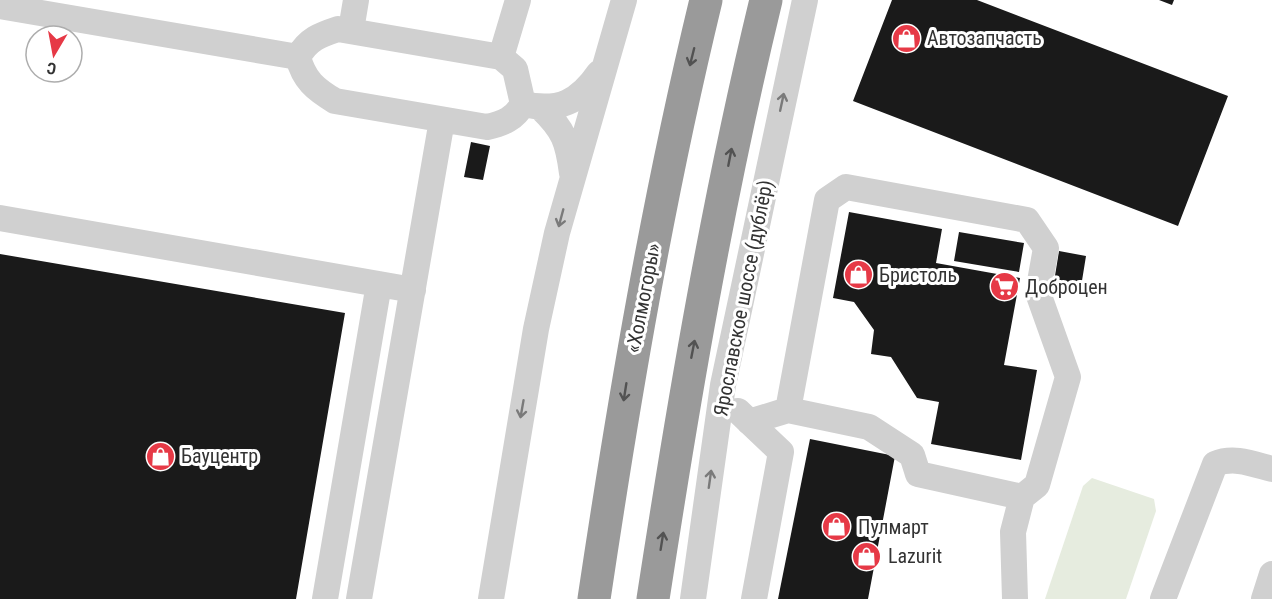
<svg xmlns="http://www.w3.org/2000/svg" width="1272" height="599" font-family="'Roboto Condensed',sans-serif">
  <style>
    .green { fill: #e6ecdf }
    .building { fill: #1a1a1a }
    .lines { fill: none; stroke-linecap: round; stroke-linejoin: round }
    .minor { stroke: #d0d0d0; stroke-width: 26 }
    .highway { stroke: #9a9a9a; stroke-width: 33 }
    .oneway { stroke: #525252 }
    .oneway2 { stroke: #7a7a7a }
    .labels { text-anchor: middle; stroke-width: 6; stroke-linejoin: round; paint-order: stroke }
    .poi-label { font-size: 20px; fill: #333; stroke: #fff; text-anchor: start }
    .street-label { font-size: 20px; fill: #333; stroke: #fff }
  </style>
  <rect width="100%" height="100%" fill="#fff"/>
  <path class="green" d="M1092,478L1154,499L1156,511L1126,599H1045L1083,486Z"/>
  <path class="building" d="M892,0H977L1228,96L1178,226L853,101Z
    M1159,0H1174L1172,5Z
    M471,142L490,146L483,180L464,177Z
    M849,212L942,229L936,263L1020,278L1004,365L1037,370L1021,460L931,444L939,402L917,398L891,357L871,354L874,330L854,302L833,298Z
    M959,232L1024,243L1019,272L954,261Z
    M1059,251L1086,256L1080,293L1053,288Z
    M0,254L345,313L296,599H0Z
    M810,439L895,456L868,599H778Z"/>
  <g class="lines">
    <path class="minor" d="M0,6L298,57
      M338,29L501,57L515,69L523,104C514,119 504,123 487,127L335,101C315,89 304,80 298,57C308,39 320,35 338,29Z
      M351,30L356,0
      M501,57L518,0
      M523,104C559,112 579,102 599,73
      M541,108C564,130 568,142 572,173
      M0,218L413,290
      M788,410L827,200L846,187L1027,220L1046,248L1038,293L1068,377L1037,485L1022,497
      M738,411L781,452L754,599
      M749,422L788,410L869,427L912,455L918,474L1022,497L1013,532L1015,599
      M325,599L379,284
      M359,599L442,120
      M491,599L536,329L557,233L624,0
      M693,599L723,385L805,0
      M1163,599L1215,464C1234,456 1253,464 1272,469
      M1264,599L1272,574"/>
    <path class="highway" d="M594,599C624,398 658,198 706,0
      M653,599C684,398 718,198 766,0"/>
  </g>
  <defs><path id="oneway-shaft" d="M-6 0H5M1.5-3L5.5 0L1.5 3" fill="none" stroke-width="1.6" stroke-linecap="round" stroke-linejoin="round" transform="scale(1.5)"/></defs>
  <g class="oneway">
    <use href="#oneway-shaft" transform="translate(692 57) rotate(104)"/>
    <use href="#oneway-shaft" transform="translate(730 157) rotate(-79)"/>
    <use href="#oneway-shaft" transform="translate(693 349) rotate(-79)"/>
    <use href="#oneway-shaft" transform="translate(625 392) rotate(99)"/>
    <use href="#oneway-shaft" transform="translate(662 541) rotate(-81)"/>
  </g>
  <g class="oneway2">
    <use href="#oneway-shaft" transform="translate(782 102) rotate(-78)"/>
    <use href="#oneway-shaft" transform="translate(561 218) rotate(105)"/>
    <use href="#oneway-shaft" transform="translate(522 409) rotate(100)"/>
    <use href="#oneway-shaft" transform="translate(710 479) rotate(-82)"/>
  </g>
  <defs>
    <symbol id="shop-disc" viewBox="-11 -11 22 22"><circle r="9.5" fill="#e63946" stroke="#fff"/><path d="M-5-2.5h2.3a2.7 3.5 0 0 1 5.4 0H5L5.5 6h-11ZM-1.5-2.5h3a1.5 2.3 0 0 0-3 0Z" fill="#fff"/></symbol>
    <symbol id="supermarket-disc" viewBox="-11 -11 22 22"><circle r="9.5" fill="#e63946" stroke="#fff"/><path d="M-6-5.5h2.5l.6 2H6L4.5 2H-2.5L-4.4-4H-6ZM-1.5 3.2a1.3 1.3 0 1 0 .1 0ZM3 3.2a1.3 1.3 0 1 0 .1 0Z" fill="#fff"/></symbol>
  </defs>
  <g fill-rule="evenodd">
    <use href="#shop-disc" x="890" y="22" width="33" height="33"/>
    <use href="#shop-disc" x="842" y="258" width="33" height="33"/>
    <use href="#supermarket-disc" x="988" y="270" width="33" height="33"/>
    <use href="#shop-disc" x="144" y="440" width="33" height="33"/>
    <use href="#shop-disc" x="820" y="510" width="33" height="33"/>
    <use href="#shop-disc" x="850" y="540" width="33" height="33"/>
  </g>
  <g class="labels">
    <g class="poi-label">
      <text x="927" y="45">Автозапчасть</text>
      <text x="879" y="282">Бристоль</text>
      <text x="1025" y="294">Доброцен</text>
      <text x="181" y="463">Бауцентр</text>
      <text x="858" y="534">Пулмарт</text>
      <text x="888" y="563">Lazurit</text>
    </g>
    <g class="street-label">
      <text transform="translate(643 298) rotate(-79)" y="7">«Холмогоры»</text>
      <text transform="translate(743 298) rotate(-79)" y="7">Ярославское шоссе (дублёр)</text>
    </g>
  </g>
  <g transform="translate(54 54) rotate(190)"><circle r="28" fill="#ffffff" stroke="#adadad" stroke-width="1.5"/>
  <path d="M0-4.5L10 22L0 15L-10 22Z" fill="#e63946"/>
  <text y="-9" font-size="16" font-weight="bold" text-anchor="middle" fill="#333333">С</text>
  </g>
</svg>
